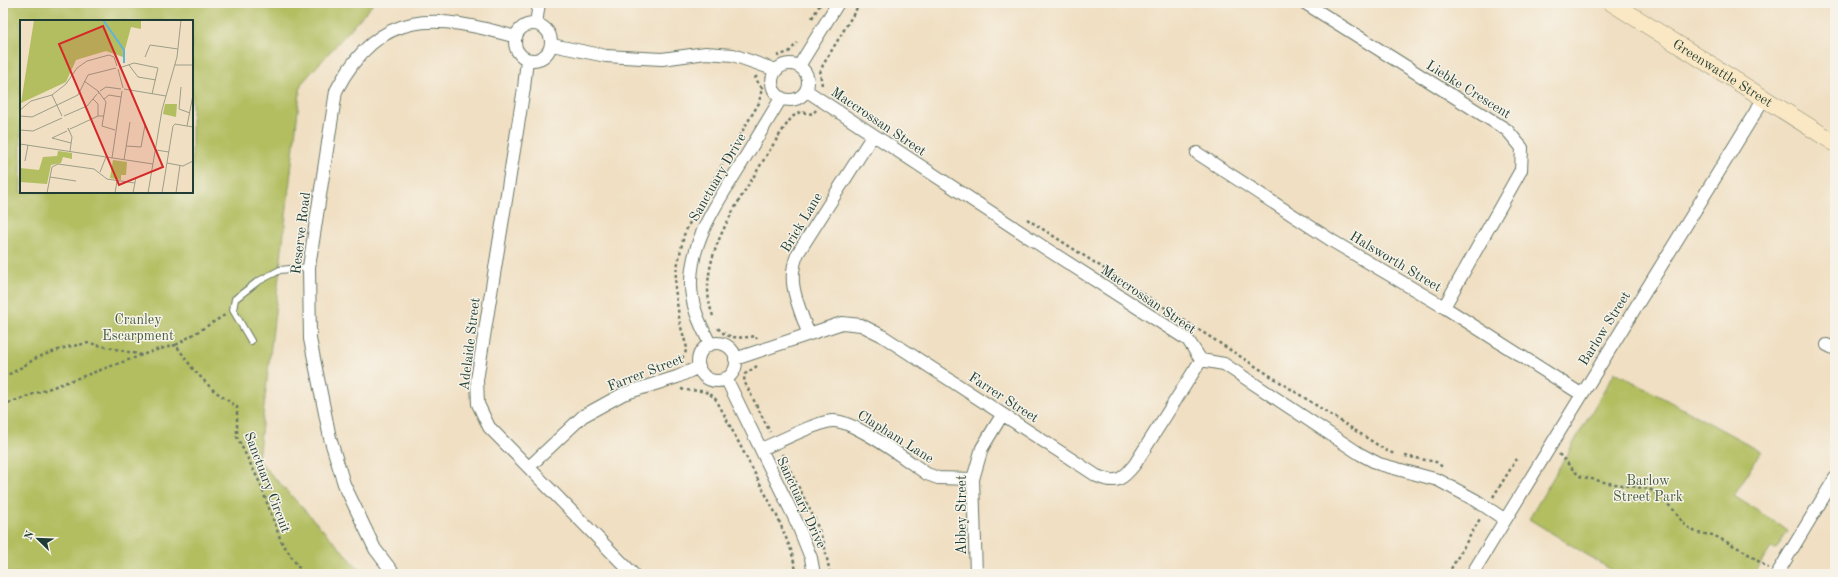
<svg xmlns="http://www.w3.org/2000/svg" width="1838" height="577" font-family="'Old Standard TT',serif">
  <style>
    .green { fill: #b2be60; stroke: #687e4a; fill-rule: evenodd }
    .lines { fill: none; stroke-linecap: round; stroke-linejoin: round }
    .lane-casing { stroke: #687666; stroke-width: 8 }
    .street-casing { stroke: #687666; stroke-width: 14 }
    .secondary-casing { stroke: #687666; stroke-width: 18 }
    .path { stroke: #687666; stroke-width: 2.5; stroke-dasharray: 3 3; stroke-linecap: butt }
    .lane { stroke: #fff; stroke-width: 6 }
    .street { stroke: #fff; stroke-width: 12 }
    .secondary { stroke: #fae7c3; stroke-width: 17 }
    .labels { text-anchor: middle; stroke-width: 3; stroke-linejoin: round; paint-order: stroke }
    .street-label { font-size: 14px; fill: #1f3d34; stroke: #f7f3e8 }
    .park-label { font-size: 14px; fill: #445d3f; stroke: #f7f3e8 }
    .inset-river { fill: none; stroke: #61b3dc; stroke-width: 2 }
    .inset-road { fill: none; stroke: #9c9e89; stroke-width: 1 }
    .view { fill: #d62828; fill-opacity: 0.15; stroke: #d62828; stroke-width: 2 }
    .inset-edge { fill: none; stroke: #1f3d34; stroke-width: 2 }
  </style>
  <rect width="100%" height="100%" fill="#f7f3e8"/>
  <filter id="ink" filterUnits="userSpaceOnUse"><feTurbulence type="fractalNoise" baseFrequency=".025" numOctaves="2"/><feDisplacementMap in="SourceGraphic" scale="8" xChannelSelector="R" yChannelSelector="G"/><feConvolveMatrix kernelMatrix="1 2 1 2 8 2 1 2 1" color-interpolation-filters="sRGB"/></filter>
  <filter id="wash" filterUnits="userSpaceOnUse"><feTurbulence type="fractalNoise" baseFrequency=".012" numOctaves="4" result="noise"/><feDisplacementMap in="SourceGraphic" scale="16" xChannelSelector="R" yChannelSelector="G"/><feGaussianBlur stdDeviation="0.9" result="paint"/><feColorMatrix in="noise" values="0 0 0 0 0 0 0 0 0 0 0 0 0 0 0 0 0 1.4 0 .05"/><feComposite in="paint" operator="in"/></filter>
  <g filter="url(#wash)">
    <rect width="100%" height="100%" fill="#f0dfc2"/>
    <path class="green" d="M3,3H374L301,84L258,460L364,574H3ZM21,21H192V192H21Z
      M1615,372L1761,451L1734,496L1788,530L1776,549L1771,548L1754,574H1618L1529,519Z"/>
  </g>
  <g filter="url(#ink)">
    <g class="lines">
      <defs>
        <path id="lane" d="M251,341L233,310L235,299L257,282L280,270L309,267"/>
        <path id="street" d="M1305,3L1507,130L1522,148L1521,170L1444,307
          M515 42a18 18 0 1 1 36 0a18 18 0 1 1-36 0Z
          M536,24L539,3
          M552,45L606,56L623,57L662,59L706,53L733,55L776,70
          M527,59L524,88L477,380L478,404L489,427L633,574
          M772 82a18 18 0 1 1 36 0a18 18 0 1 1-36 0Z
          M799,66L838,3
          M807,91L1048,250L1188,340L1201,360L1224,364L1360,454L1379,464L1438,480L1477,501L1504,519
          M1197,153L1334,242L1444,307L1581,394
          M808,333C799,305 785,282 798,253L873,135
          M698 362a19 19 0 1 1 38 0a19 19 0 1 1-38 0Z
          M710,344C700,324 690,304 691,281C692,239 717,203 738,169C752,146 767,122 781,98
          M1827,345L1835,349
          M735,359L842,323L861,325L881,335L1097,476C1117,485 1123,479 1135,464L1201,360
          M726,378L797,523L811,558L814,574
          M761,449C779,442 814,423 832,421C853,419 908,461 927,474L938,478L973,479
          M529,467L583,416L623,394L677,377L699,367
          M394,574L375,549L344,484L330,438L310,339L309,267L336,91C380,7 435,14 516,37
          M976,574L973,479L982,448L1002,415
          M1472,574L1764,98
          M1777,574L1835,478"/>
        <g id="secondary">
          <path id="s1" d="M1612,3L1835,143"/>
        </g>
      </defs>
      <use href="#lane" class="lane-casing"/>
      <use href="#street" class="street-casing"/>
      <use href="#secondary" class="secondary-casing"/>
      <path class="path" d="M812,18L821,3
        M777,56L789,52L797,43
        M822,85L820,73L823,65L860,3
        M1027,219L1387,451L1395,454
        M713,316C695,268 730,215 754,176C766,156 778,136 792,117L800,112L813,114L816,110
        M718,328C728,340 741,338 756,336L757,339
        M176,345L225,315
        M673,365V363L684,356L687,348L680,324L675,288L676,272L684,235L697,207L759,103L762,88L755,78L757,76
        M757,366L745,374L744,381L770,432
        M3,376L12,373L38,357L67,347L89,343L142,355
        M681,389C696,393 705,386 717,401L777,516L791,550L797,574
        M3,405L156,350L176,345L193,369L212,389L237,407V437L259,481L281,541L303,574
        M782,454L815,520L824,543L830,574
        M1559,454L1579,476L1608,483L1650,489L1672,508L1685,525L1697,533L1713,535L1744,551L1768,568
        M1405,456L1436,462L1444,468
        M1493,497L1518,457
        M1448,574L1481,517"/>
      <use href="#lane" class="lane"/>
      <use href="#street" class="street"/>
      <use href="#secondary" class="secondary"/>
    </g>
  </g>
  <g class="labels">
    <g class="street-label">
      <text dy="5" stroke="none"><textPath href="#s1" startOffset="131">Greenwattle Street</textPath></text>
      <text transform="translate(1469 89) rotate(32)" y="5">Liebke Crescent</text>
      <text transform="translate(879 121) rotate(34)" y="5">Maccrossan Street</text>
      <text transform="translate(717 177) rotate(-60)" y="5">Sanctuary Drive</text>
      <text transform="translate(801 222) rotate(-59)" y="5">Brick Lane</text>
      <text transform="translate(300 233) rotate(-83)" y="5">Reserve Road</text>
      <text transform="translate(1396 261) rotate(31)" y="5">Halsworth Street</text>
      <text transform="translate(1149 299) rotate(34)" y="5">Maccrossan Street</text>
      <text transform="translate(1604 328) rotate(-58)" y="5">Barlow Street</text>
      <text transform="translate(469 344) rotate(-83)" y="5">Adelaide Street</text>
      <text transform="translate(645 372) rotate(-21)" y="5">Farrer Street</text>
      <text transform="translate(1004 397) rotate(33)" y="5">Farrer Street</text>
      <text transform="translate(896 436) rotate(32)" y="5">Clapham Lane</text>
      <text transform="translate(268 482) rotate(69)" y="5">Sanctuary Circuit</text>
      <text transform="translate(802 502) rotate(65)" y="5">Sanctuary Drive</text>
      <text transform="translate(961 515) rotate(-90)" y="5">Abbey Street</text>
    </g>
    <g class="park-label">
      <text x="138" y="324">Cranley<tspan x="138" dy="16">Escarpment</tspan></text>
      <text x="1648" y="485">Barlow<tspan x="1648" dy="16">Street Park</tspan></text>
    </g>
  </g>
  <g transform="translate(20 20)">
    <rect width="173" height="173" fill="#f0dfc2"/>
    <path d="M14,0H121V9L111,7L103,37L86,31L56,40L46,62L1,83ZM145,84H157L156,97L143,94ZM38,131L52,133V139L43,137L41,143L31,145L27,164L0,162V148L19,150L23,137L37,136ZM93,140L107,142L106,155H101V160L90,158Z" fill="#b2be60"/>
    <path class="inset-river" d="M83,0L104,30V43"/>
    <path class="inset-road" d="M125,37L130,25L158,29M109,45L118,57L136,60M155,45H173M99,48L114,43L138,48L132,74M98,49L103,68M64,61L78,71M161,67L159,89L170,93M104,69L146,76M80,71L86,67L101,69M79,74L78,71L86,82L82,106L95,110M32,75L42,96M73,79L78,84V96M84,79L89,75L101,77M0,90L11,81L32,75L46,64L57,48L67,41L89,35L94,37L97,46M0,96L12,97L58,75L68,55L96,48M44,96L67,86L77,74M167,106L173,75M50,109L78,96H84M0,110L13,111L42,98M49,111L48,108L52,117L50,131M32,118L51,123M32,118L47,111M0,124L133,144M106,126L121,127L125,105M136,130L149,132M92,138L102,71M104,140L110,102M5,141L8,125M147,143L163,146L173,141M80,152L86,137M30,157L56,161M27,173L32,147L38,144L74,149L87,159L115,163M95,173L97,161M113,173L116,157M128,173L142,90L157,37L161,0M142,173L153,106L155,104L173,107M156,173L160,145"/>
    <path class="view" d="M83,6L143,147L99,165L39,24Z"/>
    <rect width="173" height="173" class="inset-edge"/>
  </g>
  <rect width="1838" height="577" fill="none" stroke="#f7f3e8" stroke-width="16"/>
  <g transform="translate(38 539) rotate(293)" stroke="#f7f3e8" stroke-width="3" paint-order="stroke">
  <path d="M0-3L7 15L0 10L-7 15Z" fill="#1f3d34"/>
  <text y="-6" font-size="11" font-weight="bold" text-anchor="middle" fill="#1f3d34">N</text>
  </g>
</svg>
